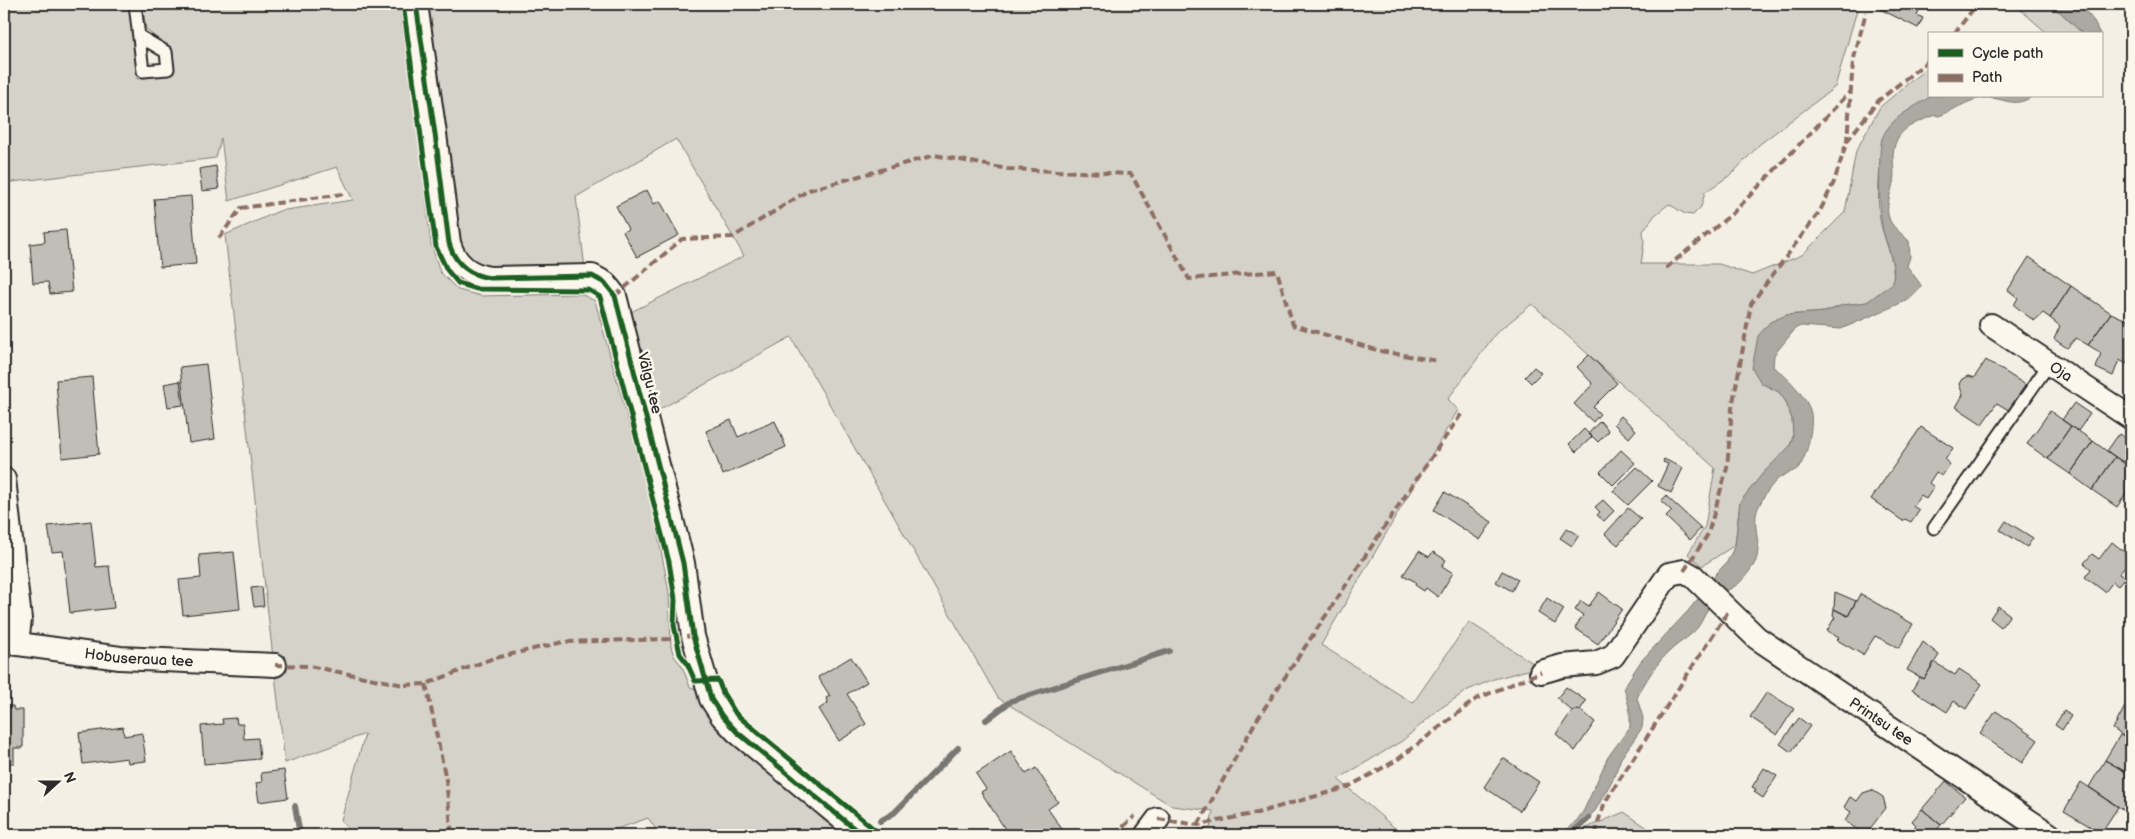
<svg xmlns="http://www.w3.org/2000/svg" width="2135" height="839" font-family="'Balsamiq Sans',sans-serif">
  <style>
    .green { fill: #d5d2c9; stroke: #807e7a }
    .water { fill: #aca9a2; stroke: #787772 }
    .lines { fill: none; stroke-linecap: round; stroke-linejoin: round }
    .stream { stroke: #787772; stroke-width: 6 }
    .building { fill: #c0beb6; stroke: #2b2b2b }
    .service-casing { stroke: #2b2b2b; stroke-width: 15 }
    .minor-casing { stroke: #2b2b2b; stroke-width: 26 }
    .service { stroke: #fbf7ec; stroke-width: 11 }
    .minor { stroke: #fbf7ec; stroke-width: 22 }
    .quiet { stroke: #8d6e63; stroke-width: 4; stroke-dasharray: 8 4; stroke-linecap: butt }
    .cycleway-casing { stroke: #fbf7ec; stroke-width: 8 }
    .cycleway { stroke: #1b5e20; stroke-width: 5 }
    .labels { text-anchor: middle; stroke-width: 5; stroke-linejoin: round; paint-order: stroke }
    .street-label { font-size: 15px; fill: #2b2b2b; stroke: #fbf7ec }
  </style>
  <rect width="100%" height="100%" fill="#f3efe4"/>
  <filter id="ink" filterUnits="userSpaceOnUse"><feTurbulence type="fractalNoise" baseFrequency=".02" numOctaves="2"/><feDisplacementMap in="SourceGraphic" scale="10" xChannelSelector="R" yChannelSelector="G"/><feConvolveMatrix kernelMatrix="1 2 1 2 8 2 1 2 1" color-interpolation-filters="sRGB"/></filter>
  <g filter="url(#ink)">
    <path class="green" d="M4,4H130L137,79L173,74L169,49L146,29L142,4H399L419,141L431,244L440,272L458,290L481,296L581,294L595,301L654,514L669,592L671,647L674,656L682,666L690,687L700,690L850,835H660L648,818L600,835H353L341,820L365,734L285,763L225,235L279,211L353,200L337,167L229,201L221,138L216,158L4,183Z
      M428,4H1845L1857,10L1835,87L1760,144L1732,174L1705,192L1701,207L1693,215L1685,214L1669,204L1655,215L1643,231L1644,243L1641,264H1719L1752,275L1802,255L1845,212L1856,151L1880,107L1929,66V96H1931L1882,139C1881,163 1877,188 1879,212C1881,237 1896,258 1893,283L1867,302L1843,305L1825,312L1786,315L1761,383L1779,392L1786,402L1792,419L1793,436L1790,446L1764,472L1740,502L1735,545L1702,566L1688,554L1705,526L1715,468L1532,304L1496,333L1448,399L1458,410L1321,645L1413,703L1469,622L1539,667L1494,679L1468,690L1438,710L1402,741L1338,779L1403,835H1160L1210,828L1213,811L1172,806L998,698L791,337L653,413L629,313L744,256L676,139L576,197L585,268C554,269 489,278 466,257C462,253 460,245 458,240L446,125Z
      M2014,4H2047L2060,12L2083,34H2048Z
      M1624,812L1658,835H1579L1586,828Z"/>
    <path class="water" d="M2047,4H2080L2093,20L2100,34H2083L2060,12Z
      M1931,96H2033C2013,110 2003,96 1983,98C1969,99 1953,111 1939,116L1935,115C1914,124 1895,128 1893,155C1893,165 1895,173 1893,183C1891,193 1885,208 1889,218C1892,228 1902,233 1909,241L1910,257L1907,266L1921,285L1920,289L1908,300L1841,329L1801,326L1796,328L1774,355L1773,367C1785,374 1809,399 1811,414C1813,427 1807,459 1798,468C1794,472 1789,472 1784,475C1774,480 1765,494 1760,504C1748,524 1766,547 1753,566C1748,573 1742,582 1735,586C1730,590 1723,591 1718,595C1709,602 1705,617 1698,627C1690,637 1681,641 1672,649C1657,662 1645,681 1637,698L1643,718L1642,728L1621,758L1614,777L1595,811L1569,835H1561L1578,819L1584,810L1608,757L1630,727V711L1624,687L1641,661L1688,611L1709,585L1716,574L1727,562L1735,545L1740,502L1764,472L1790,446L1793,436L1792,419L1786,402L1779,392L1761,383L1752,368L1758,336L1770,322L1786,315L1825,312L1843,305L1867,302L1893,283C1896,264 1888,249 1883,231C1879,218 1878,151 1882,139C1890,117 1914,108 1931,96Z"/>
    <g class="lines">
      <path class="stream" d="M986,720L1011,701L1169,651
        M295,806L300,835
        M880,821L894,813L958,748
        M1570,835L1589,818"/>
    </g>
    <path class="building" d="M1883,4H1922L1917,15L1923,18L1918,28L1880,9Z
      M216,166L219,189L202,191L199,169Z
      M647,190L654,204L660,201L679,235L637,257L623,232L628,229L616,206Z
      M191,196L196,264L160,267L154,199Z
      M66,230L72,292L50,294L48,282L33,283L30,244L45,242L44,232Z
      M2029,257L2071,286L2050,318L2043,313L2034,321L2014,305L2018,298L2008,290Z
      M2071,286L2111,313L2088,345L2076,338L2067,348L2054,339L2060,326L2050,318Z
      M2111,313L2131,322V366L2119,360L2113,376L2096,368L2101,353L2088,345Z
      M1589,355L1617,383L1593,407L1600,414L1593,422L1574,404L1593,384L1577,367Z
      M1986,360L2026,385L2010,411L1997,403L1982,424L1956,407L1963,395L1959,384L1962,379L1968,376L1974,378Z
      M206,364L215,439L189,443L180,367Z
      M1534,367L1541,373L1531,383L1525,377Z
      M92,377L99,454L62,458L56,380Z
      M180,381L183,405L168,407L164,384Z
      M2074,403L2090,414L2078,431L2062,420Z
      M2050,411L2071,426L2048,459L2027,444Z
      M1621,416L1636,430L1629,438L1614,424Z
      M731,420L738,437L775,421L786,447L723,475L706,431Z
      M1600,421L1609,431L1598,442L1589,433Z
      M2071,426L2093,441L2070,474L2048,459Z
      M1921,427L1953,448L1945,460L1950,464L1942,476L1936,472L1929,483L1934,487L1926,499L1921,495L1913,506L1919,510L1911,522L1905,519L1903,521L1871,499Z
      M1584,429L1592,437L1576,452L1569,444Z
      M2119,434L2131,442V451L2123,462L2107,451Z
      M2093,441L2115,457L2092,490L2070,474Z
      M1621,450L1635,463L1613,485L1600,472Z
      M2115,457L2131,468V487L2117,507L2092,490Z
      M1664,459L1683,468L1671,493L1658,486L1668,464L1663,462Z
      M1637,467L1652,481L1628,505L1613,491Z
      M1445,492L1492,522L1480,540L1434,510Z
      M1666,496L1701,528L1690,540L1666,517L1672,511L1661,501Z
      M1603,500L1614,511L1604,521L1597,515L1600,512L1595,507Z
      M1628,508L1641,519L1618,545L1605,534Z
      M91,521L96,567L109,566L114,608L70,613L63,551L52,552L48,526Z
      M2006,521L2033,538L2027,547L2000,530Z
      M1567,528L1579,535L1572,546L1560,538Z
      M2112,542L2131,557L2127,562L2130,565L2126,570L2124,568L2119,574L2125,578L2118,586L2113,582L2105,592L2085,577L2091,569L2084,563L2092,554L2099,559Z
      M1419,551L1429,557L1433,552L1446,560L1442,566L1453,573L1438,597L1426,588L1424,591L1415,585L1416,582L1403,575Z
      M234,552L240,609L183,615L179,580L201,578L199,555Z
      M1502,571L1518,579L1512,591L1496,582Z
      M262,587L264,606L254,607L251,588Z
      M1599,592L1622,609L1598,644L1575,628L1583,615L1575,610L1581,601L1589,606Z
      M1835,592L1856,601L1848,616L1834,609Z
      M1860,594L1913,624L1899,648L1875,636L1863,655L1837,640L1839,638L1827,631L1835,617L1833,615L1834,609L1848,616Z
      M1547,598L1564,609L1555,624L1538,613Z
      M1998,606L2010,615L2001,627L1990,618Z
      M1923,642L1939,655L1924,679L1907,670Z
      M851,657L867,682L847,694L866,724L839,741L819,709L828,703L826,698L830,696L818,677Z
      M1934,662L1955,675L1959,669L1982,684L1966,709L1954,701L1947,712L1912,690L1920,677L1924,679Z
      M1566,687L1586,701L1580,710L1572,711L1557,698Z
      M1767,692L1794,709L1777,735L1750,717Z
      M2128,701L2131,703V741L2113,729Z
      M4,706H13L14,710H23V748H14V763H4Z
      M1580,710L1595,722L1575,751L1556,734L1572,711Z
      M1996,711L2038,740L2022,763L1980,734Z
      M2064,711L2071,716L2062,730L2055,725Z
      M236,718L237,724H243L244,739L258,738L260,759L204,764L201,726L223,724L222,719Z
      M1799,718L1810,726L1791,752L1780,744Z
      M123,727L124,736L142,733L146,761L128,763L127,758L83,764L79,733Z
      M2120,735L2131,741V775L2105,760Z
      M1011,751L1026,774L1036,768L1058,802L1048,809L1064,832L1059,835H1009L981,792L986,789L976,774Z
      M1503,758L1539,782L1520,811L1484,787Z
      M2105,760L2131,775V800L2125,811L2089,787Z
      M1764,768L1777,776L1763,798L1754,792L1756,789L1752,787Z
      M284,770L288,798L259,802L256,783L262,782L261,773Z
      M1946,781L1965,797L1941,825L1922,809Z
      M2081,782L2118,807L2101,833L2064,811Z
      M1872,790L1883,797L1886,808L1865,835L1845,821L1851,812L1844,807L1850,797L1857,801L1863,793Z
      M1922,809L1941,825L1932,835H1913L1910,832L1916,825L1912,821Z
      M2090,829L2099,835H2086Z"/>
    <g class="lines">
      <defs>
        <path id="service" d="M135,4L143,71L168,69L166,52L139,36
          M1934,528L2049,364"/>
        <g id="minor">
          <path d="M416,4L435,134L449,243C455,264 469,275 490,278L592,276L605,283L615,296L683,563L693,636L706,681L711,699L722,716L737,732L862,835"/>
          <path id="s1" d="M1991,325L2131,418"/>
          <path d="M4,479L20,619L17,642"/>
          <path id="s2" d="M4,642L120,658L275,665"/>
          <path id="s3" d="M1541,672L1562,666L1596,663L1613,656L1669,574L1684,571L1693,576L1757,638L2050,835"/>
          <path d="M1146,835L1158,819"/>
        </g>
      </defs>
      <use href="#service" class="service-casing"/>
      <use href="#minor" class="minor-casing"/>
      <use href="#service" class="service"/>
      <use href="#minor" class="minor"/>
      <path class="quiet" d="M1954,34L1977,4
        M1847,141L1878,101L1929,60
        M219,238L241,208L343,194
        M1666,268L1733,213L1851,91
        M615,296L682,239L733,237L809,190L935,155L1007,169L1131,174L1189,279L1277,271L1293,325L1380,351L1438,361
        M1684,571L1708,534L1727,468L1732,408L1751,304L1820,211L1834,182L1847,141L1853,62L1866,12
        M275,665L309,666L404,685L426,684L491,659L563,642L670,639L693,636
        M426,684L446,780L452,835
        M1158,819L1198,825L1257,813L1348,787L1397,760L1476,699L1541,672
        M1198,825L1256,721L1401,502L1462,413
        M1114,835L1135,816
        M1596,835L1598,822L1605,802L1729,610"/>
      <defs>
        <path id="cycleway" d="M403,4L436,247L447,270L458,283L477,289L589,290L600,297L669,562L675,599L674,625L680,654L687,663L695,681L718,680L723,693L736,714L881,835
          M416,4L435,134L449,243C455,264 469,275 490,278L592,276L605,283L615,296L683,563L693,636L706,681L711,699L722,716L737,732L862,835"/>
      </defs>
      <use href="#cycleway" class="cycleway-casing"/>
      <use href="#cycleway" class="cycleway"/>
    </g>
  </g>
  <g class="labels">
    <g class="street-label">
      <text dy="5" stroke="none"><textPath href="#s1" startOffset="84">Oja</textPath></text>
      <text transform="translate(650 383) rotate(76)" y="5">Välgu tee</text>
      <text dy="5" stroke="none"><textPath href="#s2" startOffset="136">Hobuseraua tee</textPath></text>
      <text dy="5" stroke="none"><textPath href="#s3" startOffset="438">Printsu tee</textPath></text>
    </g>
  </g>
  <rect width="2135" height="839" fill="none" stroke="#fbf7ec" stroke-width="20"/>
  <rect x="10" y="10" width="2115" height="819" fill="none" stroke="#2b2b2b" stroke-width="2" filter="url(#ink)"/>
  <rect x="1928" y="32" width="175" height="65" fill="#fbf7ec" stroke="#a8a59f"/>
  <rect x="1938" y="49" width="25" height="8" fill="#1b5e20" stroke="#a8a59f"/>
  <text x="1972" y="58" font-size="15" fill="#2b2b2b">Cycle path</text>
  <rect x="1938" y="74" width="25" height="8" fill="#8d6e63" stroke="#a8a59f"/>
  <text x="1972" y="82" font-size="15" fill="#2b2b2b">Path</text>
  <g transform="translate(58 782) rotate(69)" stroke="#fbf7ec" stroke-width="4" paint-order="stroke">
  <path d="M0-4L9 19L0 12L-9 19Z" fill="#2b2b2b"/>
  <text y="-8" font-size="14" font-weight="bold" text-anchor="middle" fill="#2b2b2b">N</text>
  </g>
</svg>
